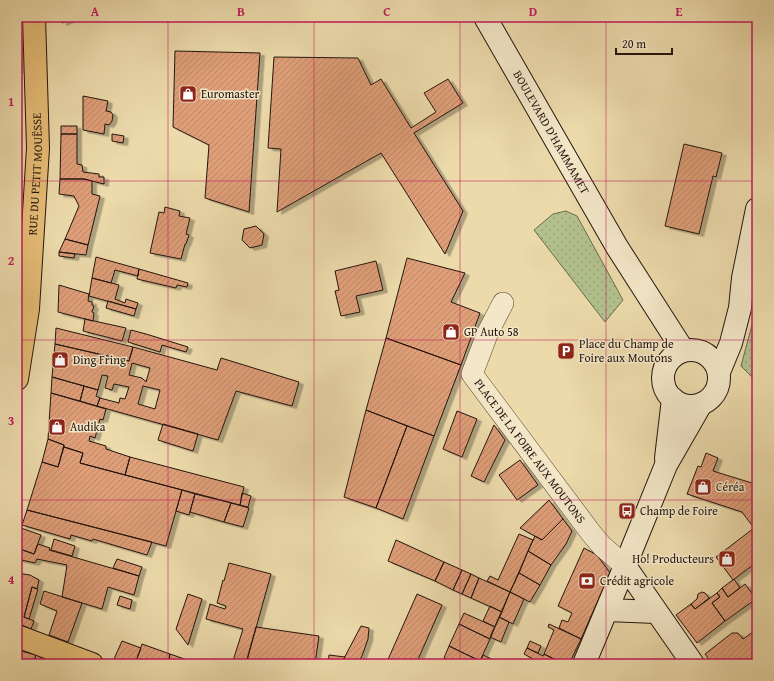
<svg xmlns="http://www.w3.org/2000/svg" width="774" height="681" font-family="'Gentium Book Plus',serif">
  <style>
    .grass { fill: url(#grass-dots); stroke: #6a6a4e }
    .building { fill: url(#building-hatch); stroke: #23140e; fill-rule: evenodd; filter: url(#shadow) }
    .lines { fill: none; stroke-linecap: round; stroke-linejoin: round }
    .street-casing { stroke: #554635; stroke-width: 22 }
    .secondary-casing { stroke: #23140e; stroke-width: 24 }
    .primary-casing { stroke: #23140e; stroke-width: 24 }
    .street { stroke: #f3e7c8; stroke-width: 21 }
    .secondary { stroke: #f3e7c8; stroke-width: 22 }
    .primary { stroke: #e6bd76; stroke-width: 22 }
    .grid { fill: none; stroke: #c2185b; stroke-width: 1; stroke-opacity: 0.55 }
    .labels { text-anchor: middle; stroke-width: 3; stroke-linejoin: round; paint-order: stroke }
    .poi-label { font-size: 12px; fill: #23140e; stroke: #f3e7c8; text-anchor: start }
    .street-label { font-size: 12px; fill: #23140e; stroke: #f3e7c8 }
    .neatline { fill: none; stroke: #c2185b; stroke-width: 1.5 }
    .grid-label { font-size: 13px; text-anchor: middle; font-weight: bold; fill: #c2185b }
  </style>
  <defs>
    <pattern id="grass-dots" width="8" height="8" patternUnits="userSpaceOnUse"><rect width="8" height="8" fill="#b2c18e"/><path d="M2 2h.1M6 6h.1" fill="none" stroke="#99a579" stroke-width="1.8" stroke-linecap="round"/></pattern>
    <pattern id="building-hatch" width="6" height="6" patternUnits="userSpaceOnUse"><rect width="6" height="6" fill="#de9e78"/><path d="M-1 1l2-2M0 6l6-6M5 7l2-2" fill="none" stroke="#be8767"/></pattern>
    <filter id="shadow"><feDropShadow dx="4.5" dy="2.5" stdDeviation="0" flood-color="#0004"/></filter>
  </defs>
  <rect width="100%" height="100%" fill="#ecdaab"/>
  <filter id="stains"><feTurbulence type="fractalNoise" baseFrequency=".005" numOctaves="4"/><feColorMatrix values="0 0 0 0 .2 0 0 0 0 .09 0 0 0 0 .02 0 0 0 .5 -.17"/></filter>
  <radialGradient id="worn" r=".72"><stop offset=".6" stop-color="#630" stop-opacity="0"/><stop offset="1" stop-color="#630" stop-opacity=".3"/></radialGradient>
  <path class="grass" d="M566,211L577,216L623,300L605,322L534,230L553,214Z
    M757,306V382L741,366Z"/>
  <path class="building" d="M62,17H77L62,23Z
    M17,31H18L19,71L17,70Z
    M175,51L260,53L249,212L205,198L209,145L173,127Z
    M274,57L358,58L371,85L381,79L411,128L436,112L424,93L448,79L463,103L414,133L463,211L445,254L381,153L277,212L281,149L268,148Z
    M83,96L108,101L106,111L111,112L113,115L112,121L109,125L105,124L104,134L83,130Z
    M61,126H77V134H61Z
    M61,134H77V164L82,165L83,172L99,174V177H104V184L84,179H60Z
    M112,134L124,136L123,143L112,141Z
    M684,144L722,153L716,177L713,176L699,234L665,226Z
    M60,179H84L92,181V194L100,196L88,245L65,239L79,206L74,196L59,194Z
    M165,207L180,211L179,216L190,218L186,234L189,235L186,244H185L181,259L150,253L159,212L164,213Z
    M256,226L264,234L262,245L250,248L242,240L244,229Z
    M65,239L88,245L86,255L59,252Z
    M59,252L75,254L74,258L59,256Z
    M96,257L139,269L138,276L115,270L111,283L92,278Z
    M407,258L465,273L451,302L480,313L461,365L386,338Z
    M376,261L383,290L356,296L360,312L341,316L335,291L339,290L335,271Z
    M139,269L188,283L187,287L177,285L176,288L137,279Z
    M92,278L119,285L115,299L125,303L126,299L138,303L136,309L89,296Z
    M59,285L89,294L88,301L92,302V305L94,306L92,312L94,313L93,321L58,312Z
    M108,301L136,309L134,316L106,308Z
    M85,319L126,328L122,341L83,331Z
    M56,328L133,347L129,361L55,344Z
    M131,330L146,334L188,347L186,352L162,345L160,352L128,342Z
    M386,338L461,365L434,436L366,410Z
    M55,344L129,361L133,347L217,370L221,358L299,382L292,406L236,391L218,440L97,406L100,398L119,403L120,398L125,399L129,387L114,384L112,390L105,388L108,376L102,375L98,390L52,377ZM132,363L150,368L146,382L142,378L129,375ZM143,386L160,390L155,409L138,404Z
    M52,377L84,386L80,401L51,393Z
    M84,386L98,390L96,396L100,398L97,406L80,401Z
    M51,393L106,409L103,420L100,419L95,438L90,436L89,441L106,446V449L130,457L125,475L80,463L83,453L64,447V445L48,439Z
    M366,410L407,426L376,508L344,497Z
    M457,411L477,419L462,457L443,449Z
    M163,424L198,434L193,451L158,440Z
    M494,425L505,440L484,482L471,476Z
    M407,426L434,436L403,519L376,508Z
    M48,439L64,445L58,467L42,462Z
    M64,447L83,453L80,463L182,490L166,546L27,510L42,462L58,467Z
    M706,453L718,458L713,471L752,483L757,488V562L733,580L716,557L754,528L742,512L687,494L698,466L701,467Z
    M130,457L244,487L240,505L125,475Z
    M520,460L538,485L517,500L499,475Z
    M182,490L195,494L189,515L176,511Z
    M242,493L251,496L248,507L240,505Z
    M195,494L231,503L224,522L190,512Z
    M549,500L563,519L542,540L520,528Z
    M231,503L249,508L243,527L224,522Z
    M27,510L152,542L147,555L93,539L92,541L71,535L70,539L22,525Z
    M563,519L572,531L566,544L551,565L528,551L535,536L542,540Z
    M21,528L41,535L34,554L17,548V541Z
    M519,534L533,540L510,592L487,581L490,576L498,580Z
    M54,539L75,546L72,556L51,550Z
    M396,540L444,562L435,581L388,561Z
    M38,544L50,548L49,550L139,576L134,595L108,587L102,609L62,597L67,565L37,559L35,563L17,559V548L34,554Z
    M584,548L597,555L610,573L581,639L559,628L562,620L568,622L572,613L558,606Z
    M528,551L551,565L540,585L519,573Z
    M117,559L142,567L139,576L113,568Z
    M444,562L462,570L453,590L435,581Z
    M229,563L271,574L246,664H232L243,629L206,619L210,604L225,609L226,606L217,603L223,580L224,581Z
    M462,570L471,574L462,594L453,590Z
    M17,573L30,575L39,580L37,589L32,587L24,617L34,621L31,629L17,623Z
    M519,573L540,585L530,602L510,592Z
    M471,574L479,578L471,598L462,594Z
    M479,578L510,592L502,612L471,598Z
    M734,579L740,588L728,597L722,588Z
    M745,584L756,599L725,621L712,603L720,597L717,593L722,588L728,597Z
    M32,587L38,589L29,619L24,617Z
    M44,591L82,603L68,642L49,635L57,611L40,604Z
    M510,592L524,599L513,624L499,617Z
    M702,592L705,593L709,598L695,609L691,604L697,599L698,594Z
    M717,593L720,597L712,603L725,621L697,643L676,615L691,604L695,609Z
    M188,594L202,599L188,645L176,629Z
    M417,594L442,605L416,664H386Z
    M120,596L132,600L130,609L117,605Z
    M490,606L502,612L495,627L483,621Z
    M464,613L495,627L490,639L459,624Z
    M499,617L509,622L501,642L490,637Z
    M459,624L490,639L480,661L449,646Z
    M549,624L581,639L569,664H564L544,654L554,630L548,627Z
    M361,626L369,628L368,639L362,656L357,664H341Z
    M256,627L319,636L315,664H282L247,659Z
    M757,629V654L744,664H712L705,654L732,633H738L743,639Z
    M122,641L141,648L135,664H129L114,659Z
    M530,641L541,646L538,653L527,648Z
    M142,644L170,654L168,664H135Z
    M449,646L480,661L479,664H458L444,658Z
    M527,648L543,656L544,654L564,664H540V663L524,654Z
    M17,650L36,655L33,664H17Z
    M170,654L196,663L168,664Z
    M757,654V664H744Z
    M36,655L42,657L39,664H33Z
    M329,655L345,657L341,664H328Z
    M483,655L502,664H479Z
    M248,659L266,662V664H249Z"/>
  <g class="lines">
    <defs>
      <g id="street">
        <path id="s1" d="M503,303L488,332L472,374L591,533L602,546L625,566"/>
      </g>
      <g id="secondary">
        <path id="s2" d="M485,17L617,247L683,350"/>
        <circle cx="691" cy="378" r="28"/>
        <path d="M719,372L731,343L740,308L743,278L757,209"/>
        <path d="M666,458L673,399"/>
        <path d="M625,566L693,664"/>
        <path d="M607,610L656,612"/>
        <path d="M584,664L625,566L666,465L701,404"/>
      </g>
      <g id="primary">
        <path id="s3" d="M17,379L28,309L38,148L34,17"/>
        <path d="M17,636L92,664"/>
      </g>
    </defs>
    <use href="#street" class="street-casing"/>
    <use href="#secondary" class="secondary-casing"/>
    <use href="#primary" class="primary-casing"/>
    <use href="#street" class="street"/>
    <use href="#secondary" class="secondary"/>
    <use href="#primary" class="primary"/>
  </g>
  <path class="grid" d="M168,17V664M314,17V664M460,17V664M606,17V664M17,181H757M17,340H757M17,500H757"/>
  <defs>
    <symbol id="shop-square" viewBox="-11 -11 22 22"><rect x="-9" y="-9" width="18" height="18" rx="4" fill="#8f2418" stroke="#f3e7c8"/><path d="M-5-2.5h2.3a2.7 3.5 0 0 1 5.4 0H5L5.5 6h-11ZM-1.5-2.5h3a1.5 2.3 0 0 0-3 0Z" fill="#fff"/></symbol>
    <symbol id="parking-square" viewBox="-11 -11 22 22"><rect x="-9" y="-9" width="18" height="18" rx="4" fill="#8f2418" stroke="#f3e7c8"/><path d="M-3.5-5.5H1a3.5 3.5 0 0 1 0 7H-1V5.5H-3.5ZM-1-3.4V-.6H.8a1.4 1.4 0 0 0 0-2.8Z" fill="#fff"/></symbol>
    <symbol id="bus-square" viewBox="-11 -11 22 22"><rect x="-9" y="-9" width="18" height="18" rx="4" fill="#8f2418" stroke="#f3e7c8"/><path d="M-5-6H5V4H4V6H2V4H-2V6H-4V4H-5ZM-3.5-4V0h7V-4ZM-3.5 1.2v1.5H-2V1.2ZM2 1.2v1.5H3.5V1.2Z" fill="#fff"/></symbol>
    <symbol id="bank-square" viewBox="-11 -11 22 22"><rect x="-9" y="-9" width="18" height="18" rx="4" fill="#8f2418" stroke="#f3e7c8"/><path d="M-6-4H6V4H-6ZM0-2.3a2.3 2.3 0 1 0 0 4.6a2.3 2.3 0 1 0 0-4.6Z" fill="#fff"/></symbol>
  </defs>
  <g fill-rule="evenodd">
    <use href="#shop-square" x="178" y="84" width="20" height="20"/>
    <use href="#shop-square" x="441" y="322" width="20" height="20"/>
    <use href="#parking-square" x="556" y="341" width="20" height="20"/>
    <use href="#shop-square" x="50" y="350" width="20" height="20"/>
    <use href="#shop-square" x="47" y="417" width="20" height="20"/>
    <use href="#shop-square" x="693" y="477" width="20" height="20"/>
    <use href="#bus-square" x="617" y="501" width="20" height="20"/>
    <use href="#shop-square" x="717" y="549" width="20" height="20"/>
    <use href="#bank-square" x="577" y="571" width="20" height="20"/>
  </g>
  <g class="labels">
    <g class="poi-label">
      <text x="201" y="98">Euromaster</text>
      <text x="464" y="336">GP Auto 58</text>
      <text x="579" y="348">Place du Champ de<tspan x="579" dy="14">Foire aux Moutons</tspan></text>
      <text x="73" y="364">Ding Fring</text>
      <text x="70" y="431">Audika</text>
      <text x="716" y="491">Céréa</text>
      <text x="640" y="515">Champ de Foire</text>
      <text x="714" y="563" text-anchor="end">Ho! Producteurs</text>
      <text x="600" y="585">Crédit agricole</text>
    </g>
    <g class="street-label">
      <text dy="4" stroke="none"><textPath href="#s2" startOffset="133">BOULEVARD D'HAMMAMET</textPath></text>
      <text dy="4" stroke="none"><textPath href="#s3" startOffset="206">RUE DU PETIT MOUËSSE</textPath></text>
      <text dy="4" stroke="none"><textPath href="#s1" startOffset="174">PLACE DE LA FOIRE AUX MOUTONS</textPath></text>
    </g>
  </g>
  <rect width="774" height="681" fill="none" stroke="#ecdaab" stroke-width="44"/>
  <path d="M616 48v6h56v-6" fill="none" stroke="#23140e" stroke-width="2"/>
  <text x="622" y="48" font-size="12" fill="#23140e" stroke="#f3e7c8" stroke-width="3" paint-order="stroke">20 m</text>
  <rect x="22" y="22" width="730" height="637" class="neatline"/>
  <g class="grid-label">
    <text x="95" y="16">A</text>
    <text x="241" y="16">B</text>
    <text x="387" y="16">C</text>
    <text x="533" y="16">D</text>
    <text x="679" y="16">E</text>
    <text x="11" y="106">1</text>
    <text x="11" y="265">2</text>
    <text x="11" y="425">3</text>
    <text x="11" y="584">4</text>
  </g>
  <rect width="100%" height="100%" filter="url(#stains)"/>
  <rect width="100%" height="100%" fill="url(#worn)"/>
</svg>
